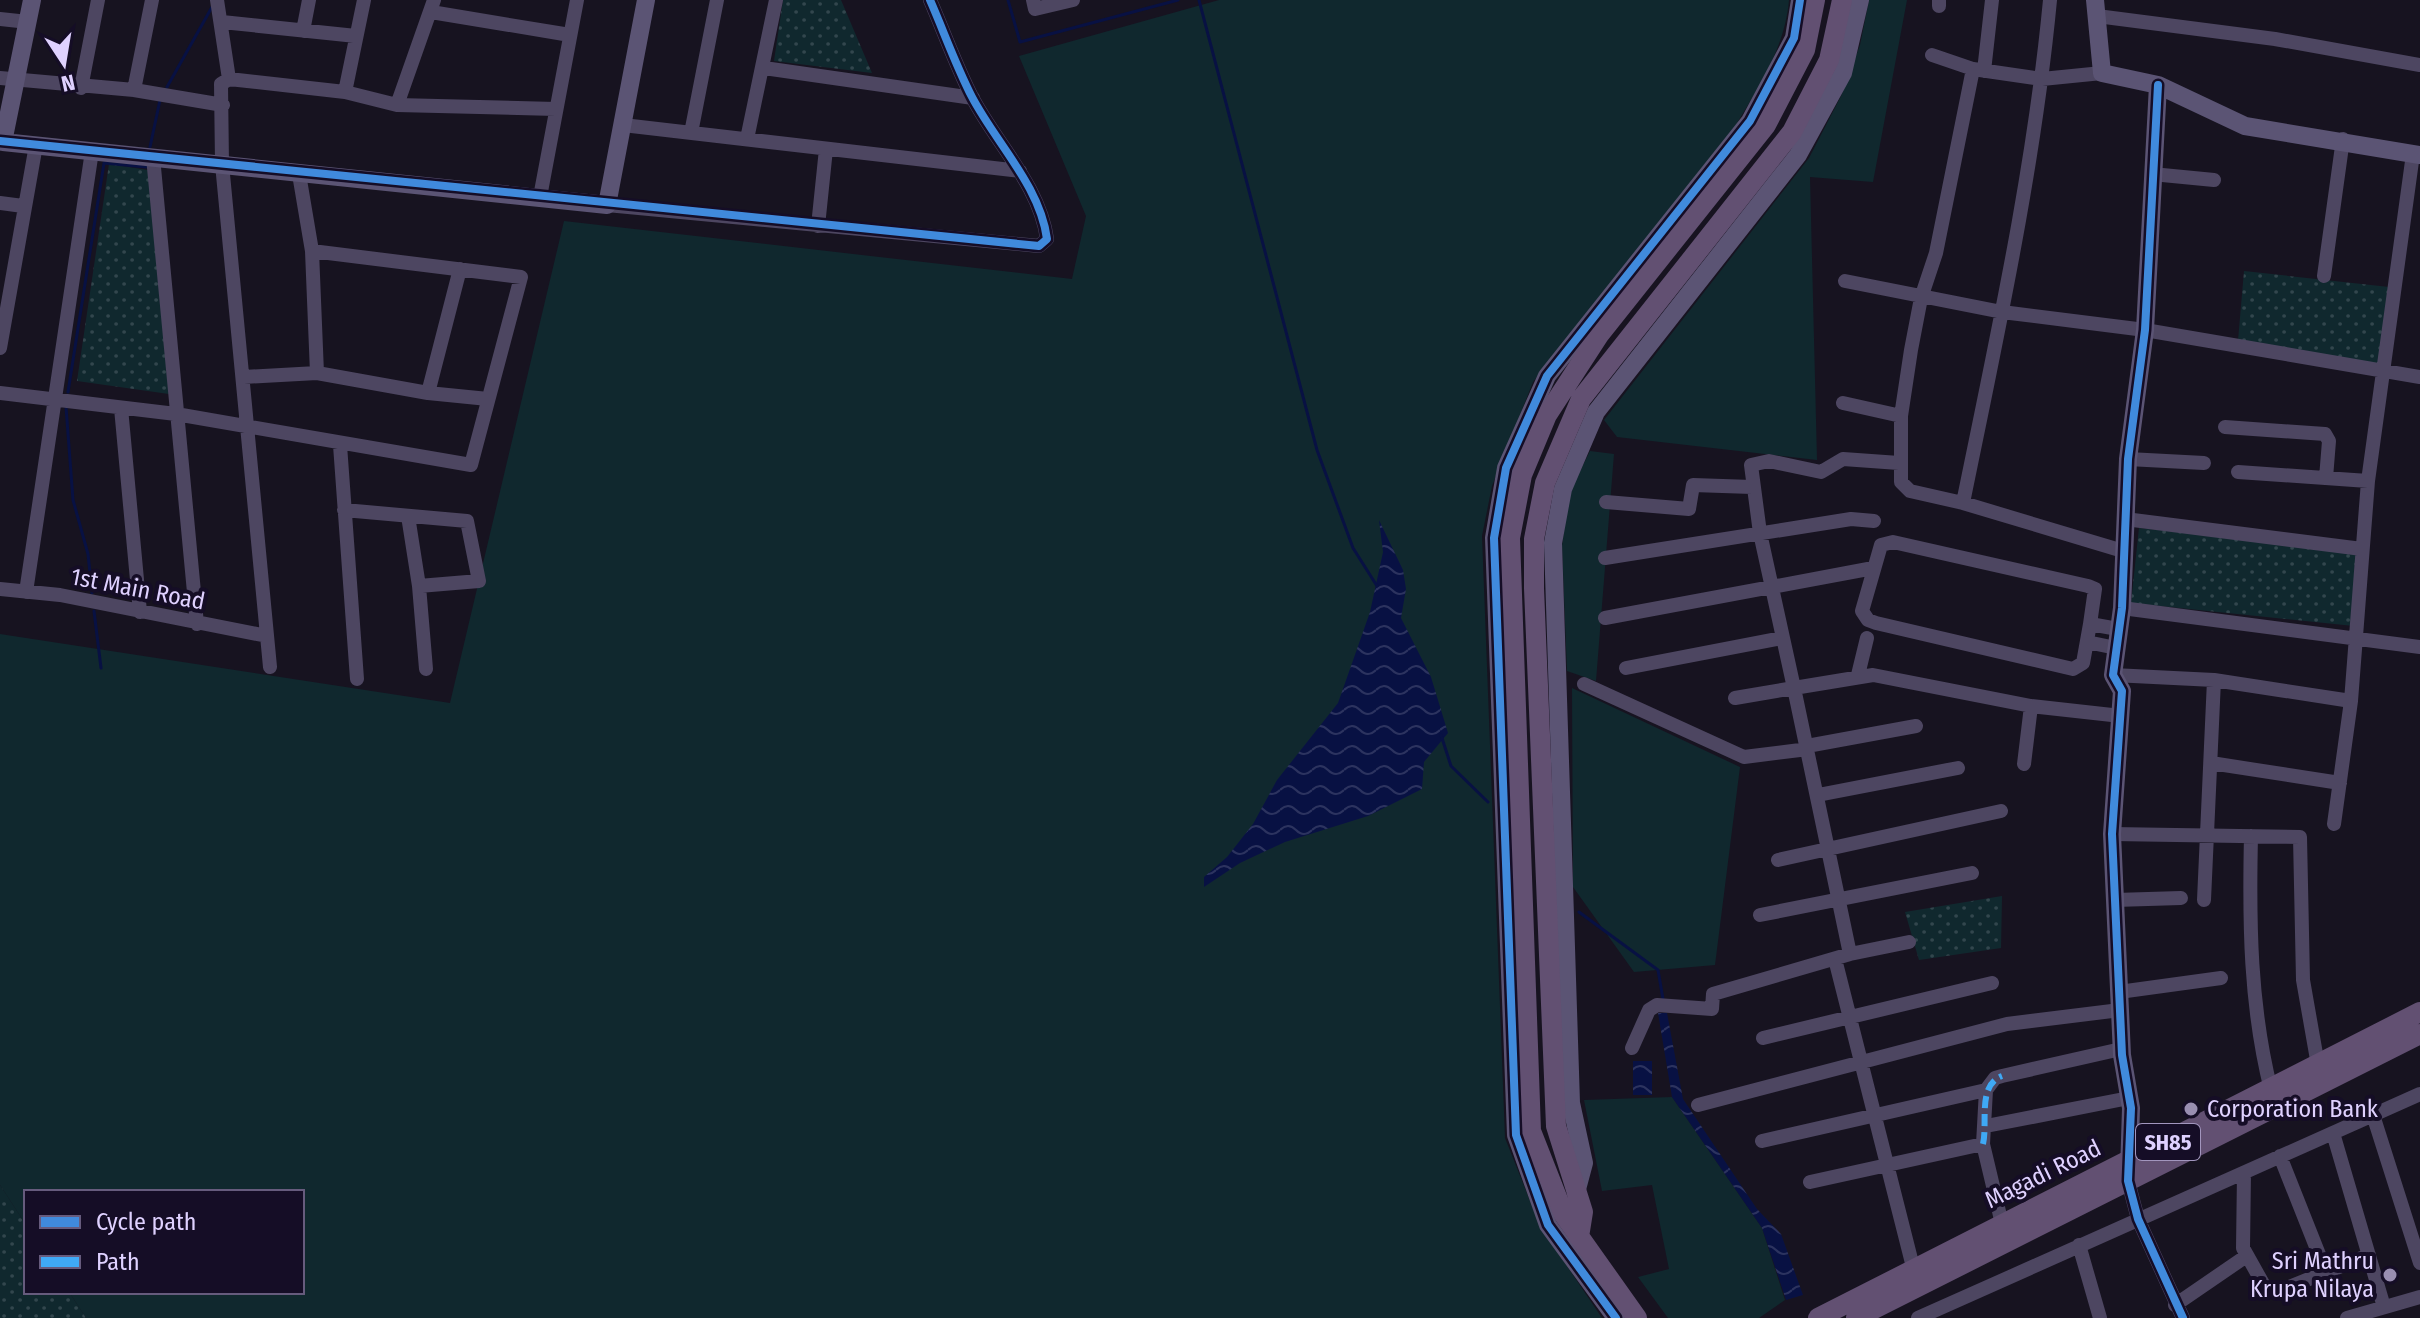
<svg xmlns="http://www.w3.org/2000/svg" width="2420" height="1318" font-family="'Fira Sans Condensed',sans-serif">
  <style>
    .grass { fill: #10282e }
    .park { fill: url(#park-dots) }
    .water { fill: url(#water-waves) }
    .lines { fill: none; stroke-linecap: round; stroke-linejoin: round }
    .stream { stroke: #081143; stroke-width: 3 }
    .street { stroke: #4d4661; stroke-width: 14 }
    .secondary { stroke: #5b5474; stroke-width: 18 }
    .primary { stroke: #625072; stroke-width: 20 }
    .quiet { stroke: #3fa9f5; stroke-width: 6; stroke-dasharray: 12 6; stroke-linecap: butt }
    .cycleway-casing { stroke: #150d26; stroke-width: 13 }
    .cycleway { stroke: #408adc; stroke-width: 8 }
    .poi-dot { fill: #998eb1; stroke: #150d26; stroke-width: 3 }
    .labels { text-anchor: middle; stroke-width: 8; stroke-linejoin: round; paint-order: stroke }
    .shield { fill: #150d26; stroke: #a296be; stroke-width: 2 }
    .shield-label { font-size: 22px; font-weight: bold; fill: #dfd1ff }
    .street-label { font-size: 24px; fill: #dfd1ff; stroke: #150d26 }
    .poi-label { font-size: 24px; fill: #dfd1ff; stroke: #150d26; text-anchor: start }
  </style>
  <defs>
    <pattern id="park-dots" width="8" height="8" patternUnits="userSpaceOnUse" patternTransform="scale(2)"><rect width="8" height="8" fill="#10282e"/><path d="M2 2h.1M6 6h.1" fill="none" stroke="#32464d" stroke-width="1.8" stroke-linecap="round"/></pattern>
    <pattern id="water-waves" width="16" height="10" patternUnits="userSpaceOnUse" patternTransform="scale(2)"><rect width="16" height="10" fill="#081143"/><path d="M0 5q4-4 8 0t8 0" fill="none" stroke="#2c335f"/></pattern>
  </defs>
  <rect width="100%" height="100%" fill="#171320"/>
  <path class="grass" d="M1219,0H1789C1785,47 1760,85 1736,125L1533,382L1492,486L1482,536L1505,1138L1540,1226L1602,1318H86L69,1292H302V1192H26V1225L0,1185V634L450,703L564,221L1072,279L1086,216L1019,56Z
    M1869,0H1907L1873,182L1810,177L1817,460L1617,437L1604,420L1809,158L1841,96L1860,45Z
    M1590,451L1614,454L1596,681L1567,671L1562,546L1569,493Z
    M1572,688L1740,767L1715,965L1634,972L1573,887Z
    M1672,1097L1762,1228L1785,1300L1759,1318H1668L1638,1277L1669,1269L1652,1185L1602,1191L1584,1100Z"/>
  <path class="park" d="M783,0H841L872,73L774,61Z
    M109,164L148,170L169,394L77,381Z
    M2244,271L2389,287L2380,365L2238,341Z
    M2139,528L2362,551L2354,626L2131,603Z
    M2002,896L2001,948L1919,960L1905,912Z
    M0,1185L26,1225V1292H69L86,1318H0Z"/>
  <path class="water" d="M1379,520L1403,570L1406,589L1401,618L1431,677L1448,733L1424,762L1422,789L1368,816L1285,842L1240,863L1204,887V877L1227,857L1253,824L1277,780L1338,703L1370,612L1383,552Z
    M1658,1013H1667L1683,1099L1757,1209L1781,1234L1803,1295L1786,1300L1762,1228L1672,1097Z
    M1633,1061H1652V1095H1633Z"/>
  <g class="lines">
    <path class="stream" d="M1008,0L1020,42L1178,0
      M1199,0L1317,450L1353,548L1377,586
      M167,87L212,7
      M150,147L160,100
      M68,392L104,163L146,167
      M66,407L73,500L88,554L92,593
      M94,611L101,668
      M1441,735L1451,766L1488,802
      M1579,912L1658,970L1663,999"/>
    <path class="street" d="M217,0L229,79
      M1033,0L1035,9L1073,0
      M1939,6V0
      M431,12L570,35
      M2097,16L2275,39L2420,65
      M0,19L28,22
      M222,22L356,36
      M303,31L309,0
      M1932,55L1973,69
      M764,68L973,98
      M1984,71L1992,0
      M2102,73L2042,79L1973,69L1936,253L1921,298L1911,350L1901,416V482L1910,491L1963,503L2123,551
      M0,78L134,90L223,105
      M81,88L98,0
      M134,90L152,0
      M345,92L364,0
      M397,105L434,0
      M623,125L1020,171
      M691,133L717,0
      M747,139L776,0
      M153,157L197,624
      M299,174L312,251L317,373
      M2152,174L2214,180
      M540,197L577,0
      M0,203L23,206
      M607,205L1039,246L1047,239C1040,186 996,143 972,97C956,66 944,32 930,0
      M818,226L826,149
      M2324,276L2343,139
      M1845,281L2002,312L2145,330L2420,377
      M0,348L36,145
      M244,377L317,373L428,393L488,399
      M0,393L176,414L471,465L521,277L312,251
      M428,393L460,269
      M1843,403L1901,416
      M121,408L140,612
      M2225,427L2325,434L2329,441L2326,478
      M340,445L357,679
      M2128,459L2204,463
      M2238,472L2368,481
      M1606,502L1689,509L1693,485L1752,487
      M1963,503C1997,336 2034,169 2050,0
      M344,510L467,521L479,581L419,586L426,669
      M408,516L419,586
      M2125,519L2362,549
      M1605,558L1851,519L1874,521
      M0,589L60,595L267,636
      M26,592L92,151
      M2122,608L2420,647
      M1605,618L1868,569
      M2090,624L2083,663L2073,669L1876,623L1868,620L1862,611L1881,545L1893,542L2088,586L2095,589L2090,624L2118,629
      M2087,642L2116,648
      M270,667L222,164L221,84L229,79L345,92L397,105L556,109
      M1626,668L1782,638
      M1858,675L1867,638
      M2113,675L2214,680L2351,701
      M1584,684L1744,757L1808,749
      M1735,698L1794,688L1760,533L1751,465L1769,461L1821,472L1843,459L1899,463
      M1807,746L1916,726
      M2211,763L2340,783
      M2024,764L2031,706
      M1818,795L1958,768
      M2334,824L2351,701L2368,481L2413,154
      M2112,834L2300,837L2303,980L2319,1071
      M2251,836C2249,923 2250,1006 2271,1090
      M1778,860L2001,811
      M2115,900L2181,898
      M2204,900L2214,680
      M1760,915L1972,873
      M1850,954L1909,942
      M1835,959L1913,1267
      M2119,992L2221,978
      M1763,1038L1992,983
      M1632,1048L1649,1010L1657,1005L1712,1009L1713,994L1850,954L1794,688L1873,675L2031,706L2121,716
      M1698,1105L2007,1024L2120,1010
      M2373,1115L2420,1263
      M1986,1126L2129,1098
      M2333,1133L2384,1307
      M1762,1141L1986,1090
      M2280,1156L2326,1272
      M2244,1173L2243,1248L2266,1289H2284L2369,1255
      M2128,1181L2138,1219L2183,1318
      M1810,1182L1983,1144
      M2002,1224L1983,1144L1986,1090L1995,1078L2002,1076L2121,1049
      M2079,1245L2100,1318
      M2175,1305L2245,1257
      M1918,1318L2420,1094
      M2347,1318L2420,1297"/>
    <path class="secondary" d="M32,0L3,142L607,205L646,0
      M2095,0L2102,73L2158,85L2245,126L2420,155
      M2129,1172L2131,1108L2122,1055L2112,834L2122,691L2113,675L2122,608L2128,459L2145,330L2158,85
      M1576,1193L1584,1163L1571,1103L1553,543L1563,489L1596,412L1798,155L1843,73L1860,0
      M1616,1318L1548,1225L1516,1135L1494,538L1506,468L1547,376L1750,121L1794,38L1800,0"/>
    <path class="primary" d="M1579,1237L1583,1212L1556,1126L1534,588V539L1545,483L1581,399L1792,132L1829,60L1842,0
      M1637,1318L1564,1215L1531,1131L1510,538L1522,475L1547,415L1599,335L1766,125L1805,50L1815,0
      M1818,1318L2420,1012
      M1856,1318L2420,1034"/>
    <path class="quiet" d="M1983,1144C1988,1123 1977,1085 2002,1076"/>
    <defs>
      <path id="cycleway" d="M2158,85L2145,330L2128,459L2122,608L2113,675L2122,691L2112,834L2122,1055L2131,1108L2128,1181L2138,1219L2183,1318
        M0,141L1039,246L1047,239C1040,186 996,143 972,97C956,66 944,32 930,0
        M1616,1318L1548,1225L1516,1135L1494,538L1506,468L1547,376L1750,121L1794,38L1800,0"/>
    </defs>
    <use href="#cycleway" class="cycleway-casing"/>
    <use href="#cycleway" class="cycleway"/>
  </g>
  <g class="poi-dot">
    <circle cx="2191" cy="1109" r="8"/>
    <circle cx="2390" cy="1275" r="8"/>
  </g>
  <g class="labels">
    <rect class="shield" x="2136" y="1124" width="64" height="36" rx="6"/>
    <g class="shield-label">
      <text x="2168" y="1150">SH85</text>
    </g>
    <g class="street-label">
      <text transform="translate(138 589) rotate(11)" y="8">1st Main Road</text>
      <text transform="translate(2043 1174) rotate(-26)" y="8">Magadi Road</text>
    </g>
    <g class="poi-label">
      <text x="2207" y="1117">Corporation Bank</text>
      <text x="2374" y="1269" text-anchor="end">Sri Mathru<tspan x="2374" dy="28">Krupa Nilaya</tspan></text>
    </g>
  </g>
  <rect x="24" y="1190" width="280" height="104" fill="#150d26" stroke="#665b7d" stroke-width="2"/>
  <rect x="40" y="1216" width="40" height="12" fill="#408adc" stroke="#665b7d" stroke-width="2"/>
  <text x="96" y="1230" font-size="24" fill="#dfd1ff">Cycle path</text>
  <rect x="40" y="1256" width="40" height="12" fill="#3fa9f5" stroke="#665b7d" stroke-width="2"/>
  <text x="96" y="1270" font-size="24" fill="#dfd1ff">Path</text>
  <g transform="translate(64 64) rotate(168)" stroke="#150d26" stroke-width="6" paint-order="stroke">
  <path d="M0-6L14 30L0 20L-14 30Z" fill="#dfd1ff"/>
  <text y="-12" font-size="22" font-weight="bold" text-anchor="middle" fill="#dfd1ff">N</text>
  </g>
</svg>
